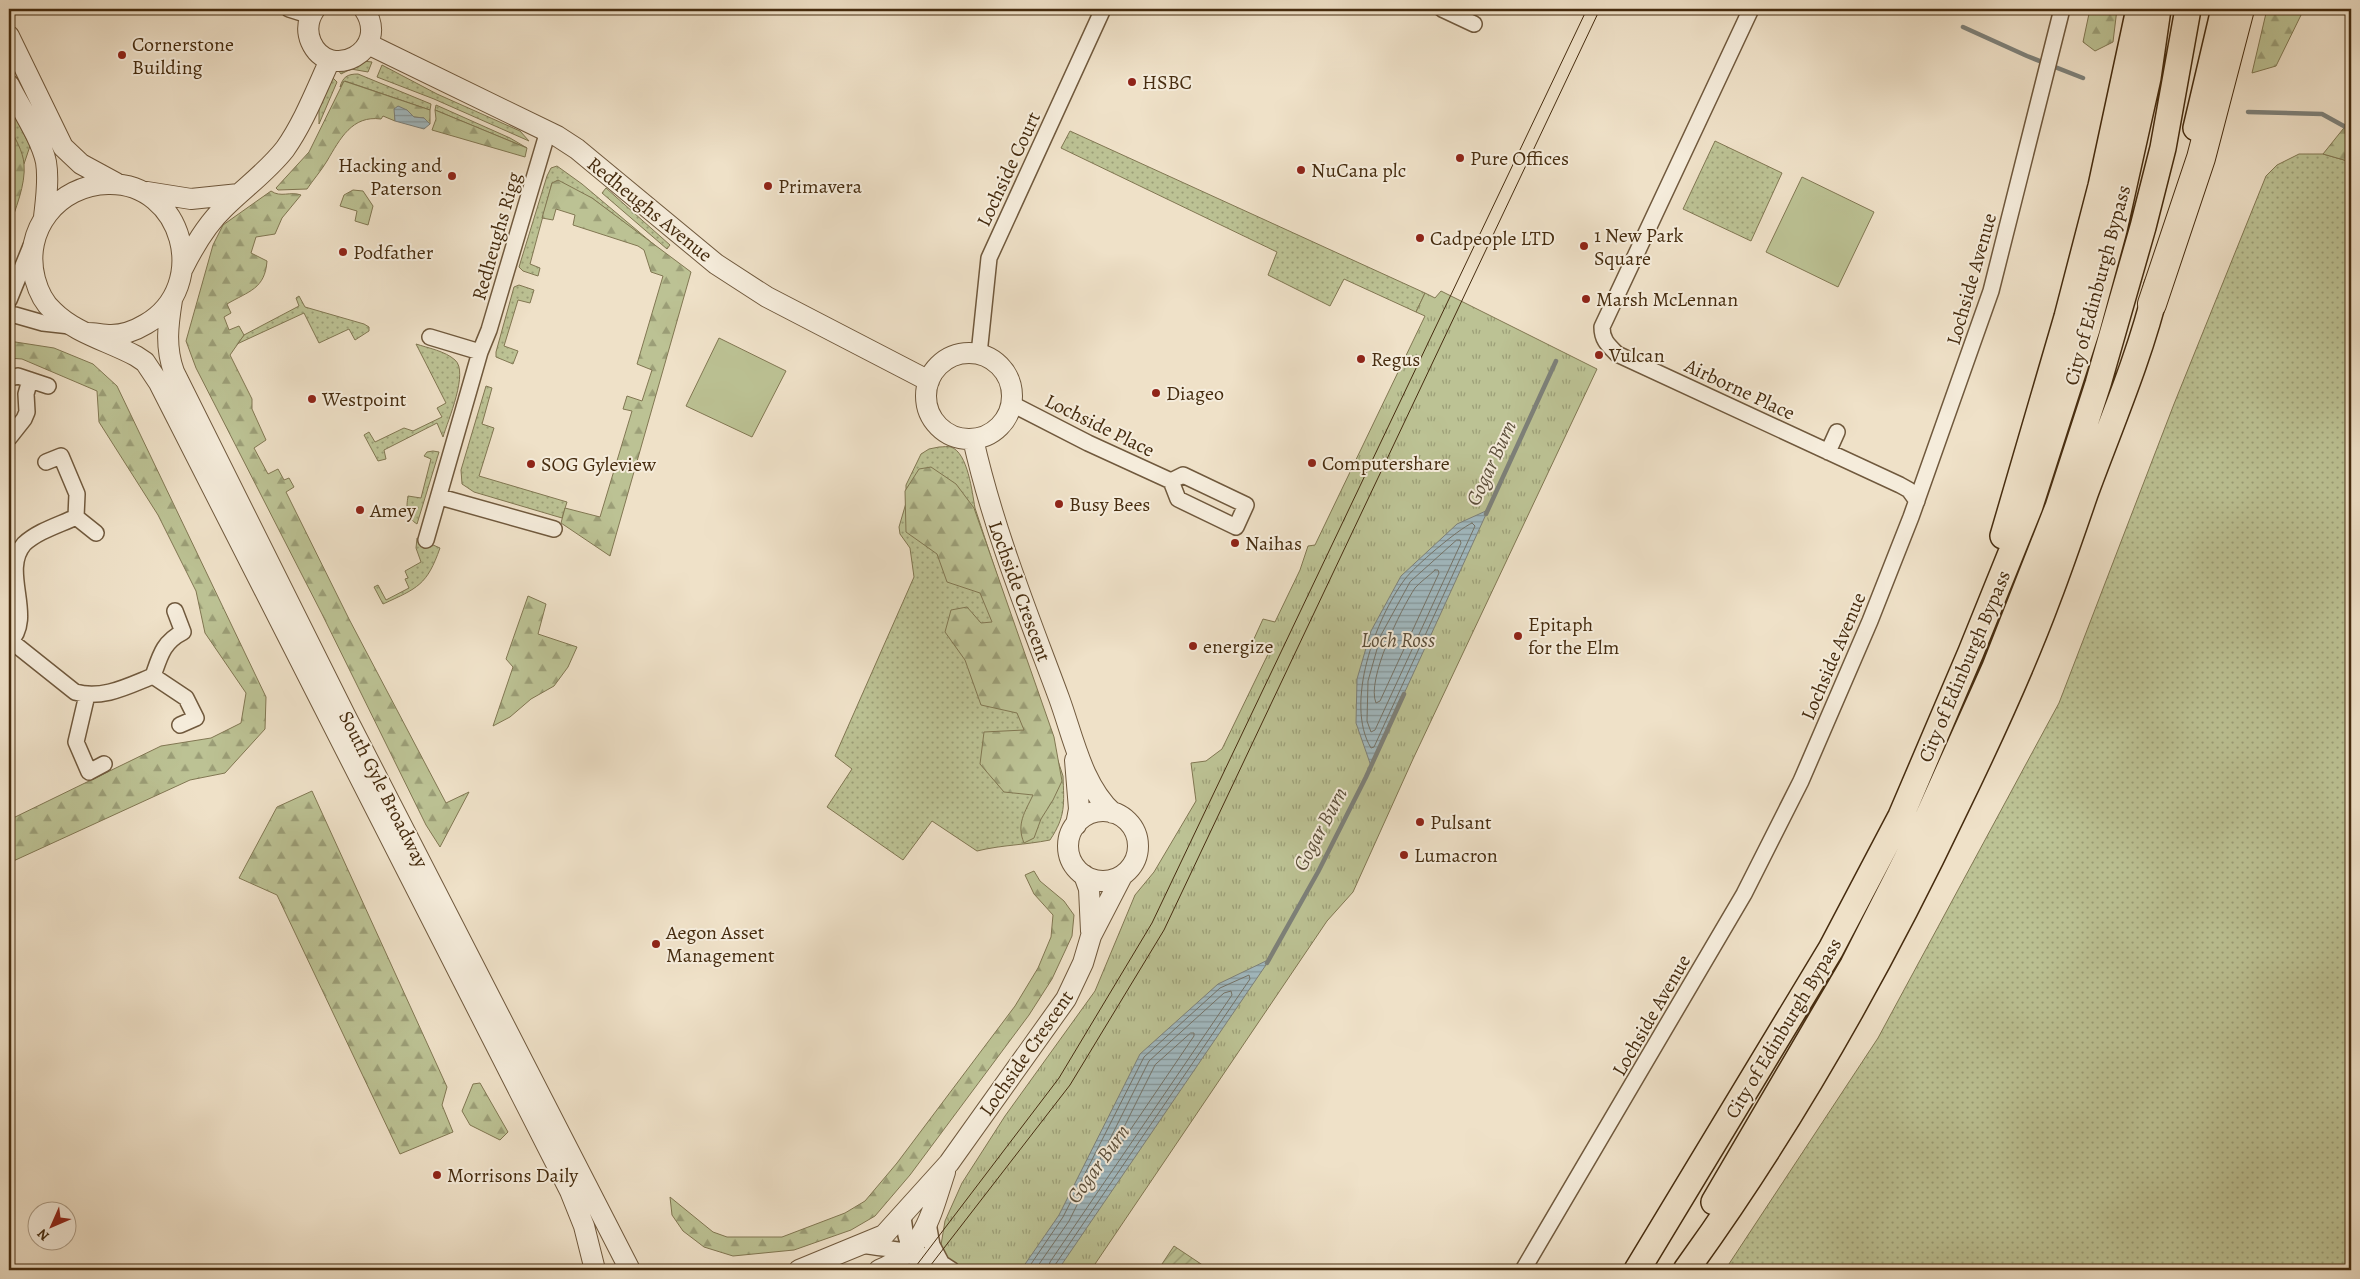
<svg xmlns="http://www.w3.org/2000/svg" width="2360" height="1279" font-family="Alegreya,serif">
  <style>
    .grass { fill: url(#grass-dots); stroke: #817752 }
    .forest { fill: url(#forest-firs); stroke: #817752 }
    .park { fill: url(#park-tufts); stroke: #817752 }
    .garden { fill: url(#garden-furrows); stroke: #817752 }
    .pitch { fill: #bcc294; stroke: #817752 }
    .water { fill: url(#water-rules); stroke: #7d817a }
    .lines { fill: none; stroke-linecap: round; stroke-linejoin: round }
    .shore { stroke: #747368; stroke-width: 1 }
    .stream { stroke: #7d817a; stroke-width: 4.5 }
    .minor-casing { stroke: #70593d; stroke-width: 18 }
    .tertiary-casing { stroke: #70593d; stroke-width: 22 }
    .primary-casing { stroke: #462c0f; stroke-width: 28 }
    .motorway-casing { stroke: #462c0f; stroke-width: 30 }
    .minor { stroke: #f5ecdb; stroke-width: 15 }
    .tertiary { stroke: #f5ecdb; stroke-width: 20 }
    .primary { stroke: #efe1c8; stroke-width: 25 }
    .motorway { stroke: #efe1c8; stroke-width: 28 }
    .tram { stroke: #462c0f; stroke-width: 1 }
    .poi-dot { fill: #8f2418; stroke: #f5ecdb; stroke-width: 2 }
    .labels { text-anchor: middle; stroke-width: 4; stroke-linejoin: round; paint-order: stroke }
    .poi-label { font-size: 20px; fill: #462c0f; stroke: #f5ecdb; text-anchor: start }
    .street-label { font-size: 20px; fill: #462c0f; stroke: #f5ecdb }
    .water-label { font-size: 21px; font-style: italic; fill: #5d503c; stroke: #f5ecdb }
  </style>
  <defs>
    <pattern id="grass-dots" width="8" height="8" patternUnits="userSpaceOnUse" patternTransform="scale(1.25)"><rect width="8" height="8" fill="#bcc294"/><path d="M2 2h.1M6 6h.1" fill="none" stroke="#9b9e77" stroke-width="1.8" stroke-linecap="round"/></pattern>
    <pattern id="forest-firs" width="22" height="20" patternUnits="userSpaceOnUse" patternTransform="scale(1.25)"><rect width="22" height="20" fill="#bcc294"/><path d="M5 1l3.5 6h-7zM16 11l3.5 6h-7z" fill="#9b9e77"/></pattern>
    <pattern id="park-tufts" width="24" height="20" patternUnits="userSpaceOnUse" patternTransform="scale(1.25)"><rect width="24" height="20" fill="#bcc294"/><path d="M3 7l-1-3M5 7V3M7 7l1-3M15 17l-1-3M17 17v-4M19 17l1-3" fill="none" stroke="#9b9e77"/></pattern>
    <pattern id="garden-furrows" width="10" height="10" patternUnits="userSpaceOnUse" patternTransform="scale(1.25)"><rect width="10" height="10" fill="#bcc294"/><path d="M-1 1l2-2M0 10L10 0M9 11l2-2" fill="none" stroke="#9b9e77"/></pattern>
    <pattern id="water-rules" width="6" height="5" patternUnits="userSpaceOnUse" patternTransform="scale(1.25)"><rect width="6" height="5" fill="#a1bac2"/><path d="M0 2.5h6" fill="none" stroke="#85979c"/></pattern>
  </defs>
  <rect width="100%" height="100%" fill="#efe1c8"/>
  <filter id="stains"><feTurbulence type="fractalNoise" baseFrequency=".004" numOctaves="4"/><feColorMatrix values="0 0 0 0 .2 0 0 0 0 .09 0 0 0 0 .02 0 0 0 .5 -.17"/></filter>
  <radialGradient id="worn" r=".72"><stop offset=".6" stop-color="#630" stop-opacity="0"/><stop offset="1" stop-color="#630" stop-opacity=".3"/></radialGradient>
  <path class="grass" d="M363,61L372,62L368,72L351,69L341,74L338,70Z
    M382,65L437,94L520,131L529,141L434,99L377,77Z
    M358,74L431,104L430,110L345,81L340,87C343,77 347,74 358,74Z
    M332,77L337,82L319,124V108Z
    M9,105L30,146L24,164L9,158Z
    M436,105L510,138L527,148L435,110Z
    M1070,131L1425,293L1416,312L1344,279L1330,306L1268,275L1277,252L1061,148Z
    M1715,141L1782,173L1751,241L1683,209Z
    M2299,154H2323L2351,162V1270H1725L1878,1038L2059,703L2174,404L2266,176L2277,165Z
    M557,166L582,184L664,253L592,198L552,183L530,264L540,268L538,276L523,271L519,267L547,176L551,168Z
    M606,188L670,245L667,249L602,193Z
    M519,285L534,290L530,303L518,300L504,346L518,351L513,364L496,357V352L514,287Z
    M299,296L305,307L364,324L369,327V331L355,340L349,329L319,343L304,313L237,344L244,335L299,306L296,298Z
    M416,344C428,348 445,351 455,360C469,372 448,420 443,437L437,423L384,450L386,459L378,461L364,435L369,432L375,442L404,428L413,431L442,417L437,408L446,403Z
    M486,386L492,388L482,424L494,428L479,476L567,502L562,518L474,492L462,484L461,470Z
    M939,447C943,447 948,446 951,447C968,453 972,492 975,508L1063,776C1064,804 1066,816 1050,840C1025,845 1001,845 977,851L932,821L903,860L827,807L852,769L835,756L914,577L910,548L900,534L899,527L906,503V485L921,454L929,449Z
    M433,451L439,452L417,524C406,517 406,509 408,496L421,498L431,459L424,456L427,452Z
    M417,538L440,548C427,585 418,588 383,604L374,587L378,585L386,600L409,588L405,579L408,578L405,571L421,562L416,548Z"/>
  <path class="forest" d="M2090,9H2117L2113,42L2095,51L2083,42Z
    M2267,9H2304L2276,66L2252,73Z
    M344,81L430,110V124L424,118L414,117L407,110L395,115V121L383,116L381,119C352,115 340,139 327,161C321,171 313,180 307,189L278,190L276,188L309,152Z
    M435,110L527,148L525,157L432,130L436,119Z
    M2351,119V162L2323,154Z
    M9,127C15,138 23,151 24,164C26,185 15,209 9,229Z
    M558,180L592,198L691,272L610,556L561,523L565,508L600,517L632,411L623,409L627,396L642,401L652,370L637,364L663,276L651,272L644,250L638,246L573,225L575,215L556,209L553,220L542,218L552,183Z
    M353,190L363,191L373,206L368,225L355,221L357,211L340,206L344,195Z
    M271,191C281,198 290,191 301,195L282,218L275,234L256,237L251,253L267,261C265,289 249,291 227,304L231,313L224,317L229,330L239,326L244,335L230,355L252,399V409L266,440L254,448L268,474L278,469L284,480L289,478L294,487L286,492L349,619L446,803L469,792L440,847L426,825L322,614L196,368L186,341L213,245L223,225Z
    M9,341L54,348L93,364L117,386L266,697L265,729L225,773L190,780L9,863V820L161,746L211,738L241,723L246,693L205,633L196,591L158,515L99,422L97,391L22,359L9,358Z
    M931,467L956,484L974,508L1054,737L1062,781L1053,800L1041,819L1034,838L1024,843C1016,824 1025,812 1033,795L1004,792L980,764L984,732L1024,730L1017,713L981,705L965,660L945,632L951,610L967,607L981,623L992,622L980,593L947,582L937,554L906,532L905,491L919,469Z
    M528,596L546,604L538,634L577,647L568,667L554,686L531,699L510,717L493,726L513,667L506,659Z
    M312,791L447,1087L442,1105L453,1132L400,1154L277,895L239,878L277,807Z
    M1034,871L1040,881L1064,901L1074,915L1072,936L1052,979L1029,1015L910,1175L875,1216L851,1230L794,1250L733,1256L704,1247L683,1231L672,1215L670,1197L713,1232L727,1237H782L845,1213L865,1201L897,1163L1015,1006L1038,968L1051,937L1053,915L1034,894L1025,875Z
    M480,1083L508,1132L500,1140L470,1125L462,1111L473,1084Z"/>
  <path class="park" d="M1441,291L1597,369L1413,759L1353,892L1327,921L1091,1270H960L940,1251L945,1221L962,1183L1005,1116L1095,991L1135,895L1154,872L1196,801L1191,763L1206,761L1222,749L1270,650L1253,641L1263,619L1275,622L1300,570L1308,546L1315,545L1425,316L1416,312L1425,293L1435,298Z"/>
  <path class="garden" d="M1174,1246L1210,1270H1158Z"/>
  <path class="pitch" d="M1802,177L1874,212L1838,287L1766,252Z
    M719,338L786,371L752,437L686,406Z"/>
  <path class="water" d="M398,106L407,110L414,117L424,118L430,124L424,129L395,121L394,109Z
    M1488,510L1371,766L1356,723L1357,679L1371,631L1401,576L1457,524Z
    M1270,959L1058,1270H1021L1059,1215L1140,1054L1218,984Z"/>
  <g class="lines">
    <path class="shore" d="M1472,523L1475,526L1374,747L1371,748C1344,703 1376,618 1405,579C1415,566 1457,530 1472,523Z
      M1457,540H1460L1461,543L1375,730L1371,732L1367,721L1368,681L1381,635L1410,582Z
      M1435,570H1438L1439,573L1380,701L1376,703C1366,680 1401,609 1415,588C1420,582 1429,576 1435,570Z
      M1191,1033H1194V1036L1120,1145L1117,1146L1116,1143L1155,1065Z
      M1027,1270L1063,1217L1144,1057L1220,988L1249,975L1250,979L1055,1265L1054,1270
      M1035,1270L1069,1221L1149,1061L1224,993L1231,991L1232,995L1050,1262L1048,1270"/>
    <path class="stream" d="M1963,27L2027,56L2083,78
      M2248,112L2322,114L2351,130
      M1486,514L1556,361
      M1267,963L1318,872L1366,777L1404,694"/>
    <defs>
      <path id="minor" d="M289,9L311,16
        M1442,9L1474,24
        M1751,9L1602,327C1602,340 1608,345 1617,354L1900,485L1909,490L1917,501
        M9,300L31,246
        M9,316L15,315L43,323L70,326
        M430,337L480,352
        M979,354L989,258L1103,9
        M10,378L18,376L30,380
        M1012,404L1088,443L1171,481L1183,475L1246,505L1236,527L1178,499L1171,481
        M9,438L24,419L27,412L26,394L30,380L48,386
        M1828,452L1837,432
        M46,462L61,456L77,494L76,517L96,533
        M440,497L554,529
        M426,540L480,352L489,330L548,131
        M11,641L75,692C102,700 128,686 153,676C160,656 163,642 183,632L175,611
        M9,643C36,617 0,572 24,544C38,531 59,525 76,517
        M153,676L186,698L196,718L180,725
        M87,695L76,742L89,772L104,764
        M903,1213C904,1235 909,1254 923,1270
        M928,1223L932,1245L942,1264
        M861,1245C896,1251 921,1248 952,1270
        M1523,1270L1744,894L1801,781L1870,621L1911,517L1991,291L2062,9"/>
      <path id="tertiary" d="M315,9C308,19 306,30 311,42C329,83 392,51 364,9
        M9,36L63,147L81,164L116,183
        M368,44L557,136L577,149L716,264L767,297L929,381
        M9,85C20,107 41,138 46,162C49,180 46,199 44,217
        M147,192L191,199L239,194
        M183,268C194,246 206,225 224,208C244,188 267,172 285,149C304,122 316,90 330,60
        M172,300C168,325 165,347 174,372L345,715L630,1270
        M88,333C95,333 103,335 111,335C123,335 136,330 146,324C211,286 183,182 108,184C58,185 22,230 35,279C38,290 44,303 53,311C75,333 108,341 136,356L145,362L159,383L570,1191L584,1226L595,1270
        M926 396a43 43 0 1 1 86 0a43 43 0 1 1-86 0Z
        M973,439C993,528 1027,612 1059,698C1073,736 1082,785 1113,813
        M1075,760L1079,809L1076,825
        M1068 846a35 35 0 1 1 70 0a35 35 0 1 1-70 0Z
        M1084,875L1089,889L1091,931
        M799,1270L884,1235L949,1163L1066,999L1083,963L1091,936L1122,876
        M879,1270C925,1251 931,1214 945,1172"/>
      <path id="primary" d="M2196,128L2224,9
        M2003,536L2067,317L2101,186L2139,9
        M1714,1202L1853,965L1926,821L1995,667L2058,507L2098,384L2143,227L2163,148L2188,9
        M1637,1270L1831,949L1901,816L1971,652L2030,506L2087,329L2114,230L2148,78L2158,9
        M1686,1270C1791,1125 1880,967 1957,805C1990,737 2022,668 2048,598C2061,564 2073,529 2085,494C2110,426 2140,357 2157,286"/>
      <path id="motorway" d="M2152,304L2201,158L2240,9"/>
    </defs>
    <use href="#minor" class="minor-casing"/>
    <use href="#tertiary" class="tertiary-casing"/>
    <use href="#primary" class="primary-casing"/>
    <use href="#motorway" class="motorway-casing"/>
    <use href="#minor" class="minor"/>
    <use href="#tertiary" class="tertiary"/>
    <use href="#primary" class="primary"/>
    <use href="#motorway" class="motorway"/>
    <path class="tram" d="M913,1270L1059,1078L1152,923L1587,9
      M927,1270L1070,1085L1164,930L1600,9"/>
  </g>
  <g class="poi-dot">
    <circle cx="122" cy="55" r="5"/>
    <circle cx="1132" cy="82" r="5"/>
    <circle cx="1460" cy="158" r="5"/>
    <circle cx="1301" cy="170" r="5"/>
    <circle cx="452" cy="176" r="5"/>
    <circle cx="768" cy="186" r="5"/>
    <circle cx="1420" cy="238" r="5"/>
    <circle cx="1584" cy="246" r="5"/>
    <circle cx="343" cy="252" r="5"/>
    <circle cx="1586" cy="299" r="5"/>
    <circle cx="1599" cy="355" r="5"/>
    <circle cx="1361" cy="359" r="5"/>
    <circle cx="1156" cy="393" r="5"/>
    <circle cx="312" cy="399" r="5"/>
    <circle cx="1312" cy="463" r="5"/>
    <circle cx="531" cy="464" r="5"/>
    <circle cx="1059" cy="504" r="5"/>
    <circle cx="360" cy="510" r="5"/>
    <circle cx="1235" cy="543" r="5"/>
    <circle cx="1518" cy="636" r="5"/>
    <circle cx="1193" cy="646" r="5"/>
    <circle cx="1420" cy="822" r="5"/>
    <circle cx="1404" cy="855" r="5"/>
    <circle cx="656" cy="944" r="5"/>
    <circle cx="437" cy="1175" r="5"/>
  </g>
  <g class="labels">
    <g class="poi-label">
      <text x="132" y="51">Cornerstone<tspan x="132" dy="23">Building</tspan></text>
      <text x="1142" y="89">HSBC</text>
      <text x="1470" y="165">Pure Offices</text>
      <text x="442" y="172" text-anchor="end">Hacking and<tspan x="442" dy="23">Paterson</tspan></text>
      <text x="1311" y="177">NuCana plc</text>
      <text x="778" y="193">Primavera</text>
      <text x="1594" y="242">1 New Park<tspan x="1594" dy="23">Square</tspan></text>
      <text x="1430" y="245">Cadpeople LTD</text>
      <text x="353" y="259">Podfather</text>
      <text x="1596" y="306">Marsh McLennan</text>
      <text x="1609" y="362">Vulcan</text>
      <text x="1371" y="366">Regus</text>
      <text x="1166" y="400">Diageo</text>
      <text x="322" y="406">Westpoint</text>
      <text x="1322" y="470">Computershare</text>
      <text x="541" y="471">SOG Gyleview</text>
      <text x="1069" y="511">Busy Bees</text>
      <text x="370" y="517">Amey</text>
      <text x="1245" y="550">Naihas</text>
      <text x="1528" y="631">Epitaph<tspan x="1528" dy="23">for the Elm</tspan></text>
      <text x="1203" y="653">energize</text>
      <text x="1430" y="829">Pulsant</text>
      <text x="1414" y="862">Lumacron</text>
      <text x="666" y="939">Aegon Asset<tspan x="666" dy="23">Management</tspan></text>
      <text x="447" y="1182">Morrisons Daily</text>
    </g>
    <g class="street-label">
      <text transform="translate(1008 169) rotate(-65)" y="7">Lochside Court</text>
      <text transform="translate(650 209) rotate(39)" y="7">Redheughs Avenue</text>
      <text transform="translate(496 236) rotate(-74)" y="7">Redheughs Rigg</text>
      <text transform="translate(1971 279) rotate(-74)" y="7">Lochside Avenue</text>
      <text transform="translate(2097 285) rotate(-75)" y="7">City of Edinburgh Bypass</text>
      <text transform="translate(1740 389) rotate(25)" y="7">Airborne Place</text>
      <text transform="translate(1100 425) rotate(26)" y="7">Lochside Place</text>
      <text transform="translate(1020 591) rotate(70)" y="7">Lochside Crescent</text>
      <text transform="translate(1833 656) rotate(-67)" y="7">Lochside Avenue</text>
      <text transform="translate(1964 666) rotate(-67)" y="7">City of Edinburgh Bypass</text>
      <text transform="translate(384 789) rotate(63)" y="7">South Gyle Broadway</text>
      <text transform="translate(1651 1015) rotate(-60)" y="7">Lochside Avenue</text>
      <text transform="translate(1783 1028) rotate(-59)" y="7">City of Edinburgh Bypass</text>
      <text transform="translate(1026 1053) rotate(-55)" y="7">Lochside Crescent</text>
    </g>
    <g class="water-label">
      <text transform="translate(1491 463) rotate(-65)" y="7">Gogar Burn</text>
      <text x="1398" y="647">Loch Ross</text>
      <text transform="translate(1320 829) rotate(-62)" y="7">Gogar Burn</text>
      <text transform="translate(1098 1164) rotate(-54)" y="7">Gogar Burn</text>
    </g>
  </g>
  <rect width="2360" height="1279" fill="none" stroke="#efe1c8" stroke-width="30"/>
  <rect x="10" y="10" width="2340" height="1259" fill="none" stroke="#462c0f" stroke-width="2.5"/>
  <rect x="15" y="15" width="2330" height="1249" fill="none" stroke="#462c0f"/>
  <g transform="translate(52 1226) rotate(225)"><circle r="24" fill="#f5ecdb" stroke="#af9f89"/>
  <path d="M0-4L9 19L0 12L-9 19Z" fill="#8f2418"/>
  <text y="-8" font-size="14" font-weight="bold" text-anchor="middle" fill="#462c0f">N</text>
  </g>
  <rect width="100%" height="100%" filter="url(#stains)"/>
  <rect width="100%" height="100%" fill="url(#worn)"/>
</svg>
